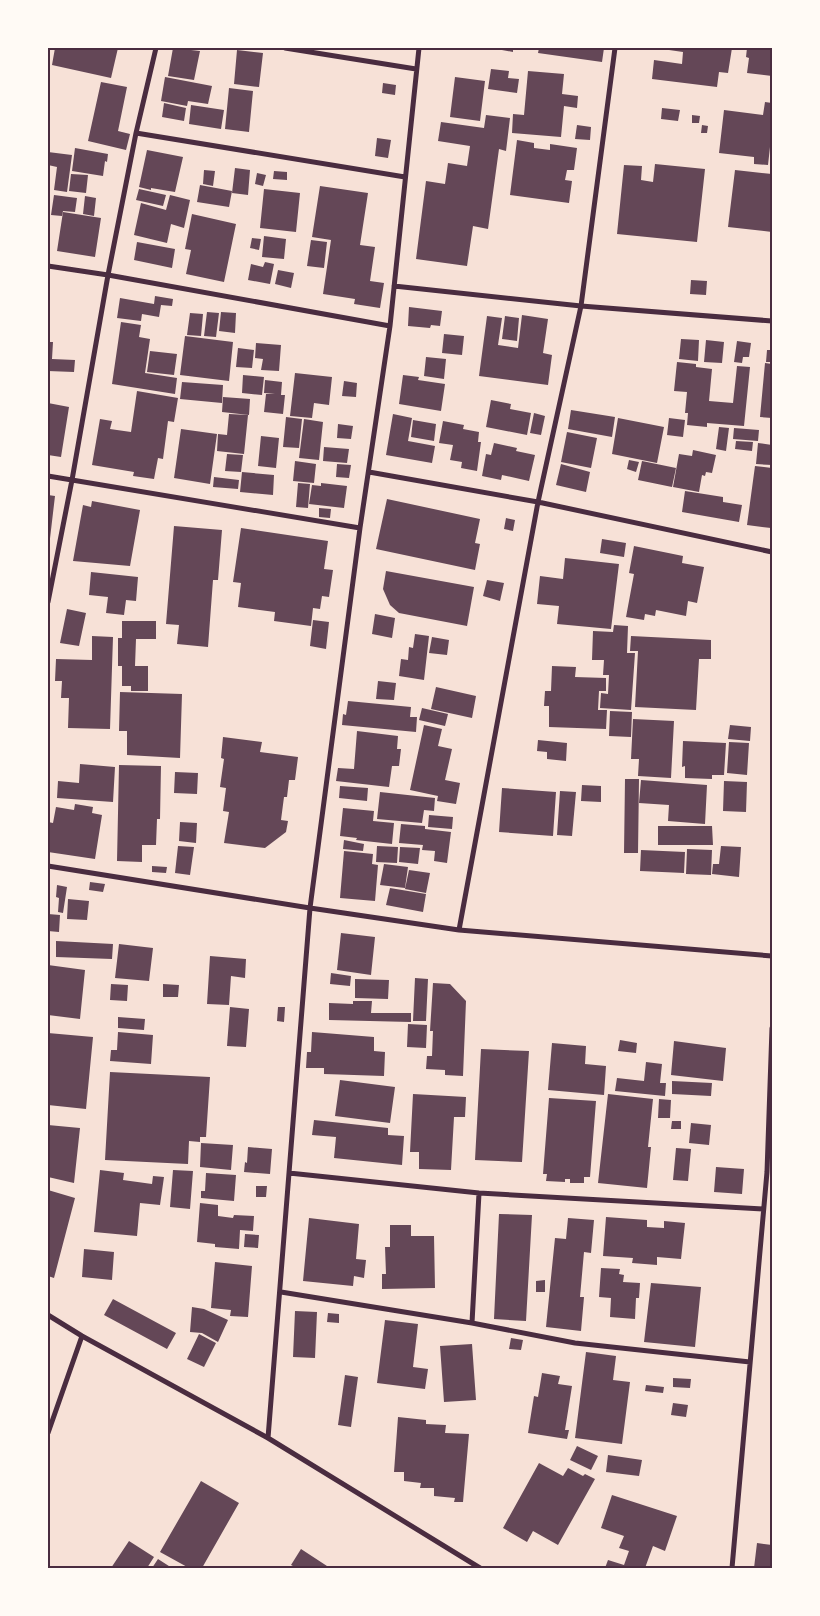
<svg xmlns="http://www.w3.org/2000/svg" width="820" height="1616" font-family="Quicksand,sans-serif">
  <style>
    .building { fill: #644757 }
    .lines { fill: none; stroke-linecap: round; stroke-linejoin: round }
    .minor { stroke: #4a2c40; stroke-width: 5 }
    .neatline { fill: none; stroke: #4a2c40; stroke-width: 2 }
  </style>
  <rect width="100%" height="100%" fill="#f7e1d7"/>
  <path class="building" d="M55,48H118L111,78L52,65Z
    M173,48L200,51L194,80L168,76Z
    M491,48H513V52Z
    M539,48H604L602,62L538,53Z
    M669,48H732L728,73L719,72L717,87L652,79L654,60L682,64L683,52L669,50Z
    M747,48H772V76L747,73L749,58L746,57Z
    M237,50L263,53L259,87L234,84Z
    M491,69L509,71L508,78L519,79L517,93L488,89Z
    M528,71L564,74L562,94L578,96L577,108L564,106L561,137L512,133L513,114L524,115Z
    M165,77L212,86L208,104L188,101L187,106L161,101Z
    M455,77L485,81L480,121L450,117Z
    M101,82L127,87L118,131L130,134L126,150L88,141Z
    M383,83L396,85L395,95L382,93Z
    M229,88L253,91L249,132L225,129Z
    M765,102L772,103V147H770L768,165L754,164V157L719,153L724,110L763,115Z
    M164,103L186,108L184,121L162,117Z
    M191,105L224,110L221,129L189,124Z
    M662,108L680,110L678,121L661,119Z
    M486,115L510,118L506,151L499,149L488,229L473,226L467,266L416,259L426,181L445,184L448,163L467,166L470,146L438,141L441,122L484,128Z
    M692,115L700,116L699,123H692Z
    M577,125L591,127L590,140L575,139Z
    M702,125L708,126L707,133H701Z
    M377,138L391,140L388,158L375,156Z
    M517,140L534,143V148L550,150V144L577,148L574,170H567L565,180L572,181L569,203L510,195Z
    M75,148L108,154L107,162L105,161L103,176L72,171Z
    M147,150L183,157L175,192L151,188V190L139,187Z
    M48,152L72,155L67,192L54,190L57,167L48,165Z
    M655,164L705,169L697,242L617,234L624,165L642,166L641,180L653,182Z
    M235,168L250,170L248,195L232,193Z
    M204,170L215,171L213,186L203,184Z
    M735,170L772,174V232L728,227Z
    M274,171L287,172V180L273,179Z
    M257,173L266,175L263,186L255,184Z
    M71,174L88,175L86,193L69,191Z
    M200,185L232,191L229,207L197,202Z
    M320,186L368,193L360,245L375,247L370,281L384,283L380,308L354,304L355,299L323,294L331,240L312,237Z
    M139,189L166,195L163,206L136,200Z
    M264,189L300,193L296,232L260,228Z
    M54,195L77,198L75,212L63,211L62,216L51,215Z
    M170,195L190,200L184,228L171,224L167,243L134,235L141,203L166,210Z
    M85,196L96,198L94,216L83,214Z
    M63,212L101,218L95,257L57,251Z
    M192,214L236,224L224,282L186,274L191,250L185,249Z
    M264,236L286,239L284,259L262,257Z
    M252,238L261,239L259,250L250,248Z
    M311,240L327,242L324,268L307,266Z
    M137,242L175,249L172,268L134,260Z
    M265,262L274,264L270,284L248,280L251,264L263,267Z
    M278,270L294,273L291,288L275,284Z
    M691,280L707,281L706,295L690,294Z
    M155,296L173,299L172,306L161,305L159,317L142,314L141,321L117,318L120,298L154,304Z
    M409,307L442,311L440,326L431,325L430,328L408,326Z
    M207,312L219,313L216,337L204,336Z
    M221,312L236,313L235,333L219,331Z
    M190,313L203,314L201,336L187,335Z
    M522,315L548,319L543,353L552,355L548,385L479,376L487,316L502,318L498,345L518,348Z
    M505,316L519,318L517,341L502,339Z
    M121,322L141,325L139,337L150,339L145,373L177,378L175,394L112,384Z
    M444,334L464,336L462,355L442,353Z
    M185,336L233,342L229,381L180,375Z
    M681,339L699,340L698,361L679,359Z
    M706,340L724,342L722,363L704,362Z
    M737,341L751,343L749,357H743L742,363L734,362Z
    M48,342H53L52,359L75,360L74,372L48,371Z
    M256,343L281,345L279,371L261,370L263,359L255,358Z
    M238,348L254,350L252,368L236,367Z
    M767,350H772V362H766Z
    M150,351L177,354L174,375L147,372Z
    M426,357L446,359L444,379L424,376Z
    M677,362L696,364V367L712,369L709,401L733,403L737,366L750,367L744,426L707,423V427L687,425L688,413H685L687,392L674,391Z
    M765,363L772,364V418L760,417Z
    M295,373L332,377L329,405L314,403L312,418L290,416Z
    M243,375L264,377L262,395L242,393Z
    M403,375L419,377L418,380L445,384L441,411L399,404Z
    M265,380L282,382L281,395H285L283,414L264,412L266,394H275L264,393Z
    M344,381L357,383L356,397L342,396Z
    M182,382L223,385L222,403L180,399Z
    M137,391L178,398L174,422L168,421L163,459L158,458L154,479L133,476L134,472L92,465L100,419L112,421L110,429L131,432Z
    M223,397L250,399L249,415L222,412Z
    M491,400L511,404L510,409L531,413L527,435L486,427Z
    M48,403L69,407L61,457L48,455Z
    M571,410L615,417L612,437L568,429Z
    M534,413L545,416L541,435L530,433Z
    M229,414L248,415L244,454L217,451L218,434L227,435Z
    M393,414L412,418L408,441L435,446L432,463L386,455Z
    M286,417L302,419L299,448L283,447Z
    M618,418L664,427L657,463L612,454Z
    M669,418L685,420L683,437L667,435Z
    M304,419L323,422L319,460L299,458Z
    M413,420L436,424L434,441L411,437Z
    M443,421L464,425L463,429L479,432L478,442H481L477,471L461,468L462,462L450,460L453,445L439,443Z
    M338,424L353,426L351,439L337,438Z
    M719,427L729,428L726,451L716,449Z
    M734,428L759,430L758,441L733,439Z
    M181,429L217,434L210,484L174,478Z
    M567,432L597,438L591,468L561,462Z
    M261,436L279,438L276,468L258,466Z
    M736,441L753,442L752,451L735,449Z
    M494,443L517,448L516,451L535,455L529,481L502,475L501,480L482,476L486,454L491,455Z
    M758,443L772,445V465L756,464Z
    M324,447L349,449L347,463L323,461Z
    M693,450L716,455L712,473L706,472L705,476L702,475L699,492L673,487L679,454L692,456Z
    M227,454L243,455L241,472L225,471Z
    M629,460L639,462L636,472L627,469Z
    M295,461L316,464L314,483L293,481Z
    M642,461L676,468L672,487L638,480Z
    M337,464L351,465L349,478L336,477Z
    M561,464L590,472L586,492L556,485Z
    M755,466L772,468V512L771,528L747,525Z
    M242,472L274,475L273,495L240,492Z
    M214,477L239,480L238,489L213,487Z
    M298,483L310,484L308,508L296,507Z
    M321,483L347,486L344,508L309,504L312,485L321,486Z
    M685,491L723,497V502L742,505L739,522L682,512Z
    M48,495L55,496L49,547H48Z
    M387,499L480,519L475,543L480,544L475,570L376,549Z
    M92,501L140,510L130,566L73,561L83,505L91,507Z
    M319,508L331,509L330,518L319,517Z
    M506,518L515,520L513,531L504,529Z
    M174,526L222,530L218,580H213L208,647L177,644L179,625L166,624Z
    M241,528L328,541L324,569L333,570L329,597L322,596L320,609L313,608L311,626L274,621L275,612L238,607L241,583L233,582Z
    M602,539L626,543L624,557L600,553Z
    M634,546L683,556L682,563L704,567L697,603L688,601L686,616L656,610L655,616L645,614L644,620L626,617L634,574L629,573Z
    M565,558L619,564L611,629L557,624L559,606L537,604L540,576L563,579Z
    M386,571L474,587L467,626L399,613L390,605L383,589Z
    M91,572L138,577L136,601L126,600L124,615L106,613L108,597L89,595Z
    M487,580L504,583L500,601L483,596Z
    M67,609L86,613L79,646L60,643Z
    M375,614L395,618L392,638L372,634Z
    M313,620L329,622L326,649L310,646Z
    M122,621H156V639H136L135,666H148V691H131V686H122V666H118V638H122Z
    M614,625L628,626L627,653H635L631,710L600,708L601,693L608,694L609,675H603L604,660H592L593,631L613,632Z
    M415,634L429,636L424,680L399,676L401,659L408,660L409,647L413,648Z
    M92,636L113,637L110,729L68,728L69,698H61L62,681H55L56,659L92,660Z
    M631,636L711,640V659H699L696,710L635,707L638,651H630Z
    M432,637L449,640L447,655L429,653Z
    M552,666L576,667L575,677L606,678V691H599L598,710H607L606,729L549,727V706H544L545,691H551Z
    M378,681L396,683L394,700L376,699Z
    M436,687L476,696L472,718L431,709Z
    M120,692L182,694L180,758L127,755V731H119Z
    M348,701L411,707L410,717H417L416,732L342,725L343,714L346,715Z
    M422,708L448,714L445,726L419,720Z
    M610,711L632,712L631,737L609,736Z
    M633,719L674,721L671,778L638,776L639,759H631Z
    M424,725L442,729L438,746L452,749L445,780L460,783L456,804L437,801L438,796L410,790Z
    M730,725L751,727L750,741L728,739Z
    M357,731L398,736L397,749H401L399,766H392L389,787L336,781L338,768L354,769Z
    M223,737L262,742L260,752L298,757L295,780H289L287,797H284L281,820L288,821L286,832L265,848L224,843L229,812L223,811L226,788L220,787L224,759L221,758Z
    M538,740L567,743L566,761L547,759V752L537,751Z
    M683,741L726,743L724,775H712V779L685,778V766L682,767Z
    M729,742L749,743L747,775L727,773Z
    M80,764L115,767L113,802L57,798L58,781L79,783Z
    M119,765L161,766L160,819H157L156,845H142V862L117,861Z
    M175,772L198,773L197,794L174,793Z
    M625,779H639L638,853H624Z
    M641,780L707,785L705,824L668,821L669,805L639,803Z
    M724,781L747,782L746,812L723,811Z
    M582,785L601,786V802L581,801Z
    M340,786L368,788L367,801L339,798Z
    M502,788L556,792L553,836L499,832Z
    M560,791L576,792L572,836L557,835Z
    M380,792L435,798L434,811L424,810L422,823L377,819Z
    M75,804L93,807L92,813L102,815L95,859L48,852V822L53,823L56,807L74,810Z
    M343,808L374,811L373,821L394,823L392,844L356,840L357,838L340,836Z
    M429,815L453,817L452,829L428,827Z
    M180,822L197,823L196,843L179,841Z
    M401,824L425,826V829L451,832L447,863L434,861L435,851L422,850L423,845L399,843Z
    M658,826H712L713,845H658Z
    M344,840L364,844L363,851L343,849Z
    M178,846L194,847L190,875L175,873Z
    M377,846L398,847L397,863L376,862Z
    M721,846L741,847L739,877L712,874L713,864H719Z
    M400,847L420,848L418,864L399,862Z
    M687,849L712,850L711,875L686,874Z
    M641,850L685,852L684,873L640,871Z
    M344,851L373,854L372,864L378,865L375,901L340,898Z
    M384,864L408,867L405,888L380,885Z
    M152,866L167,867L166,873L152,872Z
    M409,870L430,873L426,893L405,889Z
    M90,882L105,884L103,892L89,890Z
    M57,885L67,887L63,913L58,912L59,898L56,897Z
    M390,888L426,894L423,912L386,905Z
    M68,899L89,901L87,920L67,919Z
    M48,914L60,915L59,932L48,931Z
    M341,933L375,937L371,975L337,970Z
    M56,941L113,944L112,959L56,957Z
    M119,944L153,948L149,981L115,978Z
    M210,956L246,959L245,978L231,976L229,1005L207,1004Z
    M48,965L85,970L80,1019L48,1015Z
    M331,973L351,976L350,986L330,984Z
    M415,978L428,979L426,1021H413Z
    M355,979L389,980L388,999L355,998Z
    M433,983L450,984L466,1001L463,1076L445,1075V1070L426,1069L427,1056H432L433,1031H430Z
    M111,984L128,985L127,1001L110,1000Z
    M163,984L179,985L178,997H163Z
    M353,1001H372L371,1013H411V1022L329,1020V1003L353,1004Z
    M230,1007L249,1009L246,1047L227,1046Z
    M278,1007H285L284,1022L277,1021Z
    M118,1017L145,1019L144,1030L118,1028Z
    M408,1024L427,1025L426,1048L407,1047Z
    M118,1032L153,1035L151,1064L110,1061L111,1050H117Z
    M312,1032L374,1037V1051L385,1052L384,1076L324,1074V1068H306L307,1052H311Z
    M48,1033L93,1037L86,1109L48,1105Z
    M620,1040L637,1043L636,1053L618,1051Z
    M674,1041L726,1048L723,1081L671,1075Z
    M552,1043L586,1046L585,1064L606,1066L604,1095L548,1090Z
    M481,1049L529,1051L522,1162L475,1160Z
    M646,1062L662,1064L660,1083H666L665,1096L615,1091L617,1078L644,1081Z
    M110,1072L210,1077L206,1137H200V1142L189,1141L188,1164L105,1160Z
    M340,1080L395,1087L390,1123L335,1116Z
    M672,1081L712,1083L711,1096L672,1094Z
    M413,1094L466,1097L465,1117H454L451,1170L419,1169V1152H410Z
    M608,1094L653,1099L648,1147H651L647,1188L598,1183Z
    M549,1098L596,1101L590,1177H584V1183H570V1179H565V1182L546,1181L547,1174H543Z
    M659,1099L671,1100L670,1118H658Z
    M314,1120L388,1128V1135L404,1136L402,1165L334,1158L336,1137L312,1135Z
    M672,1121H681V1129H671Z
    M691,1123L711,1125L709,1145L689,1143Z
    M48,1125L80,1128L74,1183L48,1177Z
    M201,1143L233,1145L231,1170L200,1167Z
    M248,1147L272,1149L270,1174L244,1172L245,1162L247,1163Z
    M676,1148L691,1149L688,1181L673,1180Z
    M716,1167L744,1169L742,1194L714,1192Z
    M100,1170L124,1173L123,1180L152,1184L153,1176L164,1177L160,1205L140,1203L137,1236L94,1232Z
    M173,1170L193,1171L190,1209L170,1207Z
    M206,1173L236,1175L234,1201L201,1198V1191H205Z
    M256,1186H267L266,1197H256Z
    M48,1190L75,1198L54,1278L48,1276Z
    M200,1203L218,1205V1216L233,1218L234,1215L254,1216L253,1231L240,1230L239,1249L215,1247V1244L197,1242Z
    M499,1214L532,1215L526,1321L494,1319Z
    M606,1217L647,1220V1227L664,1228V1221L685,1223L681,1259L657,1257V1265L632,1263L633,1258L603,1256Z
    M309,1218L359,1224L356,1259L366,1260L364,1278L354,1276L353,1286L303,1281Z
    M568,1218L594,1220L591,1253L584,1252L580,1297H584L581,1331L546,1327L555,1238L566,1239Z
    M390,1225H411V1236H434L435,1288L382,1289V1274H386L385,1247H390Z
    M245,1234L259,1235L258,1248L244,1247Z
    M84,1249L114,1252L112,1280L82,1277Z
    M215,1262L252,1266L248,1317L230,1316L231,1310L211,1308Z
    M601,1268L620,1269L619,1274L624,1275L623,1282L640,1283L639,1298H636L635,1319L610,1317L611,1298L599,1297Z
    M545,1280V1292H536V1281Z
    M651,1283L701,1287L695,1347L644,1342Z
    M113,1299L176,1333L167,1349L104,1315Z
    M192,1307L204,1309L228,1320L218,1342L202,1333L190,1332Z
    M295,1311L317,1312L315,1358L293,1357Z
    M328,1313L339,1314V1323L327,1322Z
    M385,1320L418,1324L413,1367L428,1369L425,1389L377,1383Z
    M199,1334L216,1343L204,1367L187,1359Z
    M511,1338L523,1340L521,1350L509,1349Z
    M472,1344L476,1400L444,1402L440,1346Z
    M586,1352L616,1356L613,1380L630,1382L622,1444L575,1438Z
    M542,1373L560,1376L558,1384L572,1386L565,1430H569L567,1439L528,1433L534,1396L538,1397Z
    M345,1375L358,1377L351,1427L338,1425Z
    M673,1378L691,1379L690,1388L673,1387Z
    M646,1385L664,1387L663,1393L645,1391Z
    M673,1403L688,1405L686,1417L671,1415Z
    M398,1417L426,1420V1424L446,1425L445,1433L469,1434L463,1502H454L455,1498L434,1496V1488H420L421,1483L404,1481V1472H394Z
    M577,1446L598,1456L591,1470L570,1460Z
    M608,1455L642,1460L639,1476L606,1472Z
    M539,1463L563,1476L568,1468L583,1476L585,1474L595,1479L558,1545L533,1531L527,1542L503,1528Z
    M201,1481L239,1503L202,1568H189L160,1552Z
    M612,1495L677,1516L665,1551L653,1546L645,1568H605L608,1560L624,1565L629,1551L619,1548L624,1536L601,1528Z
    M129,1541L154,1557L147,1568H111Z
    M757,1543L772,1545V1568H754Z
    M301,1549L327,1566L332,1568H297L291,1565Z
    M158,1559L172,1568H152Z"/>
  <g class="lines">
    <path class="minor" d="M285,48L416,69
      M136,133L405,177
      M48,266L108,275L390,326
      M394,286L581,306L772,321
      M369,472L538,502L772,552
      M48,476L360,528
      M48,602L72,480L108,275L136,133L156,48
      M48,866L310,908L459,930L772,956
      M459,930L538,502L581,306L615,48
      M289,1173L479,1193L763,1209
      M281,1292L472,1323L575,1343L750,1362
      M48,1315L82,1336L268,1438L480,1568
      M472,1323L479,1193
      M48,1433L82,1336
      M268,1438L310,908L360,528L390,326L419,48
      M732,1568L767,1172L772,1028"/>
  </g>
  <rect width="820" height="1616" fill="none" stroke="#fffaf5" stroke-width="98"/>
  <rect x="49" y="49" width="722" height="1518" class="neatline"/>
</svg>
